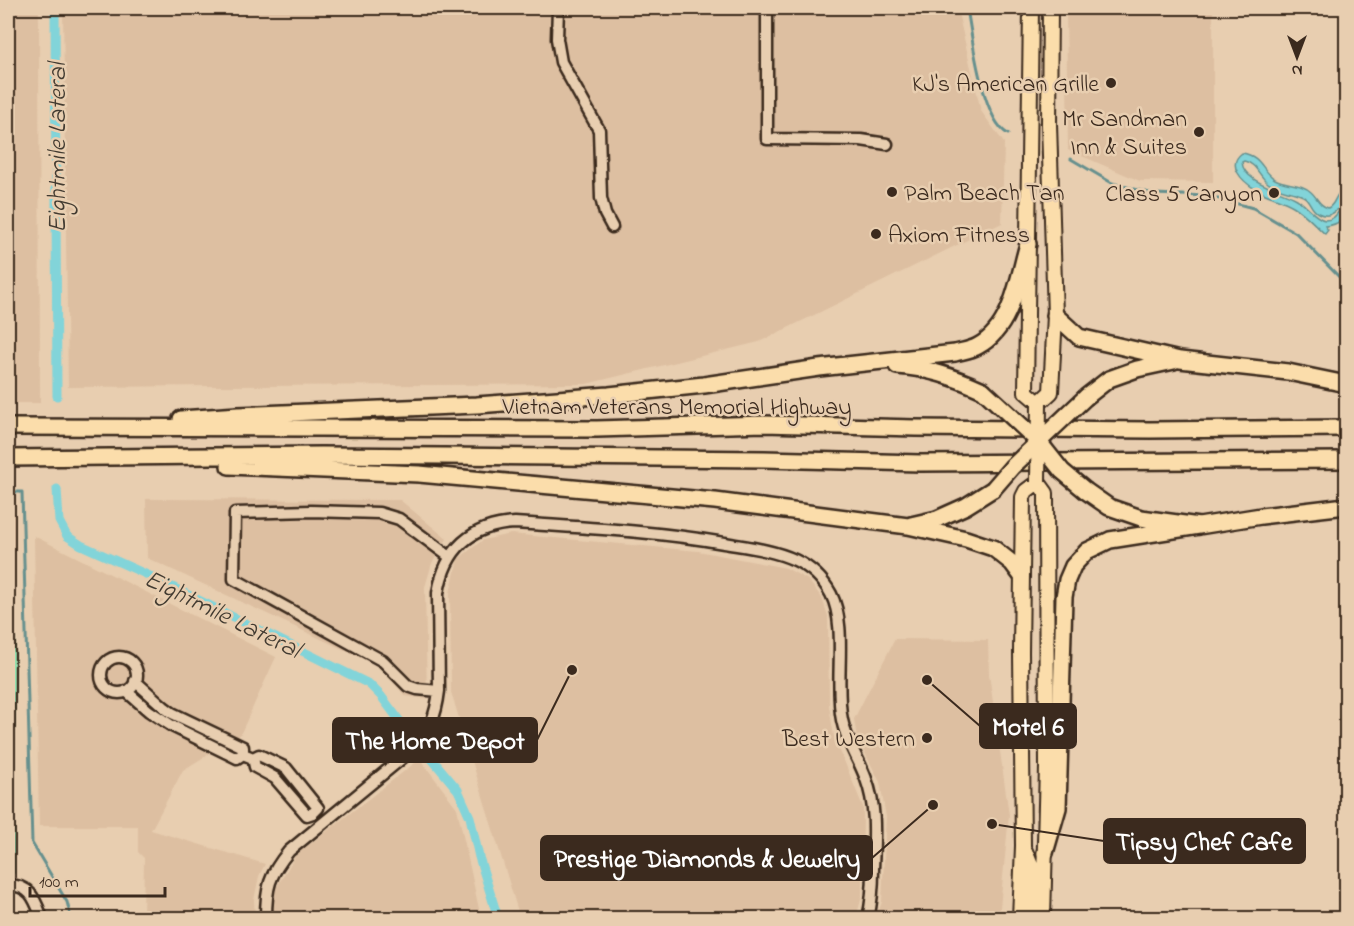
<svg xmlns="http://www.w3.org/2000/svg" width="1354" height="926" font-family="'Indie Flower',sans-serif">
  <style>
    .built { fill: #ddbfa1 }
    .green { fill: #96dfae; stroke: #688466; stroke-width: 1.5 }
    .water { fill: #82d4d9; stroke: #66908e; stroke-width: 1.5 }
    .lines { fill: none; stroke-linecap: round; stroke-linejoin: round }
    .stream { stroke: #66908e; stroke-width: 3 }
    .canal { stroke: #82d4d9; stroke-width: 9 }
    .minor-casing { stroke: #3b2a1e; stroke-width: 15 }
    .major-casing { stroke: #3b2a1e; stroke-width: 18 }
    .highway-casing { stroke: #3b2a1e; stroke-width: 20 }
    .minor { stroke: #e8ceb0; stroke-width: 10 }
    .major { stroke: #fbddab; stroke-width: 14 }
    .highway { stroke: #fbddab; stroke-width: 15 }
    .major-bridge-casing { stroke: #3b2a1e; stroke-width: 18; stroke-linecap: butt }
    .highway-bridge-casing { stroke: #3b2a1e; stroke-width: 20; stroke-linecap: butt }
    .major-bridge { stroke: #fbddab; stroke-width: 14 }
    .highway-bridge { stroke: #fbddab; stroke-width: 15 }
    .poi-dot { fill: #3b2a1e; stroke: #e8ceb0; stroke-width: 2 }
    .labels { text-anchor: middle; stroke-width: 5; stroke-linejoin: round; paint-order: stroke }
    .poi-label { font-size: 24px; fill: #3b2a1e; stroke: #e8ceb0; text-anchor: end }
    .street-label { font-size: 24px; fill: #3b2a1e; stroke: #e8ceb0 }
    .water-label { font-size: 26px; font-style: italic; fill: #423b31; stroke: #e8ceb0 }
    .leader { fill: none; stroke: #3b2a1e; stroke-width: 2 }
    .callout-dot { fill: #3b2a1e; stroke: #e8ceb0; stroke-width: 2 }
    .callout { fill: #3b2a1e; stroke: #3b2a1e; stroke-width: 2 }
    .callout-label { font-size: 26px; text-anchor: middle; font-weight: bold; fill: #fff }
  </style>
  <rect width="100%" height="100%" fill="#e8ceb0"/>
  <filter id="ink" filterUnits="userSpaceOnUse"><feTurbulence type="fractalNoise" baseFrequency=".0167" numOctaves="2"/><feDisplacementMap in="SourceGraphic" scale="12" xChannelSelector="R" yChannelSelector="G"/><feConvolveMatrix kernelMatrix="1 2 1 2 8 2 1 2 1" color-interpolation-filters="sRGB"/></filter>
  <g filter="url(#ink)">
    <path class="built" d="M8,8H39L40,403H8Z
      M63,8H957L981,111L1004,143L1002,223L759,342L586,384L68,387Z
      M1066,8H1213V182L1140,181L1068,150Z
      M146,499L400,500L447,539L432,563L425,587L427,699L405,696L381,667L147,558Z
      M8,502H15V628L14,873H8Z
      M511,534L698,551L786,568L808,580L822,598L828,616L829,706L834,736L863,807L862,896L856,918H520L451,692L450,593L458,559L483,540Z
      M34,536L276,657L240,735L183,770L151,830L265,864L259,876L254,900L255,918H143L144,858L138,852V826H39Z
      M895,639L988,640L989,674L1009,815L999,918H876L882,902L886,817L880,782L857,738L854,719Z
      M420,759L457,808L481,918H274L273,893L296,855Z"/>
    <path class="green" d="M8,628H15L14,873H8Z"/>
    <path class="water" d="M1242,153C1262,156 1261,170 1275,179C1286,185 1302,183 1311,192C1318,198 1318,205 1328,208C1335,204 1334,199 1339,193C1342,187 1345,188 1346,181V195L1344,196C1342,208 1331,220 1318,213C1310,209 1310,199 1303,196C1291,190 1278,191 1268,183C1259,176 1256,163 1244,161L1242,162C1243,182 1280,190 1295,198C1304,202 1315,219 1325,220C1337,220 1338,209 1346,204C1347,218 1339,225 1325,226L1328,230L1325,234C1314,224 1305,213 1293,206C1281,199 1267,196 1255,189C1242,181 1226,165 1242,153Z"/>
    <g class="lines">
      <path class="stream" d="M967,8C972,37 982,120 1008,134
        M1071,159L1112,183L1153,194L1209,196L1253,208L1296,233L1346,284
        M8,492H22L32,843L67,902L71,918"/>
      <path class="canal" d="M55,8L57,396
        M57,489L59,521L67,536L81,545L150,576L369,684L381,696L408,732
        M426,752L458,790L470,817L479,857L498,918"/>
      <defs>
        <path id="minor" d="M558,8L557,39L561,62L599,130L601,198L605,214L612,227
          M767,8V139L861,140L887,144
          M101 675a18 18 0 1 1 36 0a18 18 0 1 1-36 0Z
          M135,681L164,707L172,713L243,747V754
          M126,691L149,711L172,726L237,758L243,754
          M439,691L417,689L408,686L383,661L234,579L235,513L311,511L379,513L399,519L450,557
          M243,754L253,758L259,755L286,768L318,808L313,813
          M253,758L255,767L275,778L307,815L313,813
          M8,885C31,885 35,900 42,918
          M266,918C266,888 269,875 289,851L412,750C430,731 436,716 439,691L438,593C445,550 471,525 515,523C585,528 655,531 724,543C747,547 773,550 795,560C810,567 823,579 831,594C848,627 834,682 842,720C846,741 859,759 866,779C877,808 874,838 873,869C873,886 872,902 868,918"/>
        <path id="major" d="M1031,8L1026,392L1039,403L1051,392L1055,315L1049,124L1050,8
          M1025,851L1034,873L1033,918
          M1020,918L1023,846L1021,652L1023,497L1026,491L1038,482L1046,493L1047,767L1043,918"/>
        <path id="highway" d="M1055,315L1079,337L1180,360L1288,372L1346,384
          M897,366C928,368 954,377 983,390
          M1086,397L1109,379L1137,369L1174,361
          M181,419L238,415L477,405L609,395L704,385L819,368L955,353C962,351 971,350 978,346C1013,327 1018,278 1028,244
          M8,427L597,429L764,424L915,428L1150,430L1346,428
          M8,458L321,455L443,456L764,459L920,463L1346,460
          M229,466L419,474L573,488L715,501L908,526L966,539L993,548L1012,563L1021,575
          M1086,491L1109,507L1141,518L1199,526L1261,516L1346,506
          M911,525L937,519L966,506L993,489
          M1045,853L1058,808L1064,597L1067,580L1073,566L1087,551L1110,540L1199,526"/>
      </defs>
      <use href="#minor" class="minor-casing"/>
      <use href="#major" class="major-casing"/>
      <use href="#highway" class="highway-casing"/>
      <use href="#minor" class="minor"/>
      <use href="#major" class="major"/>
      <use href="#highway" class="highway"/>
      <defs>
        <path id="major-bridge" d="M1038,482L1039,403"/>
        <path id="highway-bridge" d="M983,390L1039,442L1062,471L1086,491
          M993,489L1012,467L1086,397"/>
      </defs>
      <use href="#major-bridge" class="major-bridge-casing"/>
      <use href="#highway-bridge" class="highway-bridge-casing"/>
      <use href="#major-bridge" class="major-bridge"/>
      <use href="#highway-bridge" class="highway-bridge"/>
    </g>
  </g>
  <g class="poi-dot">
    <circle cx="1111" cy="83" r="6"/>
    <circle cx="1199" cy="132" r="6"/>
    <circle cx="892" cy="192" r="6"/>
    <circle cx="1274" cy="193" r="6"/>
    <circle cx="876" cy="234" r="6"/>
    <circle cx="927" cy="738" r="6"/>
  </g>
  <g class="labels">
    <g class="poi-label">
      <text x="1099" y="91">KJ's American Grille</text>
      <text x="1187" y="126">Mr Sandman<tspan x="1187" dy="28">Inn &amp; Suites</tspan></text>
      <text x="904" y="200" text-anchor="start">Palm Beach Tan</text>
      <text x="1262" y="201">Class 5 Canyon</text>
      <text x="888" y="242" text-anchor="start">Axiom Fitness</text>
      <text x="915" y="746">Best Western</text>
    </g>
    <g class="street-label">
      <text x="677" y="414">Vietnam Veterans Memorial Highway</text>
    </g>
    <g class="water-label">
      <text transform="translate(56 148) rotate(-90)" y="9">Eightmile Lateral</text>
      <text transform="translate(223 613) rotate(26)" y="9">Eightmile Lateral</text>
    </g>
  </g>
  <path class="leader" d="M927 680L980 726M572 670L537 740M992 824L1104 841M933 805L872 858"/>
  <g class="callout-dot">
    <circle cx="927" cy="680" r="6"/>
    <circle cx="572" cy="670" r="6"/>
    <circle cx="992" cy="824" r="6"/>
    <circle cx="933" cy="805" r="6"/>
  </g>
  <g class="callout">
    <rect x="980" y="704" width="96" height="44" rx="6"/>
    <rect x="333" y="718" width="204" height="44" rx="6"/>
    <rect x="1104" y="819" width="201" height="44" rx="6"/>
    <rect x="541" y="836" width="331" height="44" rx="6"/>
  </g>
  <g class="callout-label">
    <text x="1028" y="735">Motel 6</text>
    <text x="435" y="749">The Home Depot</text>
    <text x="1204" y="850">Tipsy Chef Cafe</text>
    <text x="707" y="867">Prestige Diamonds &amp; Jewelry</text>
  </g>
  <rect width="1354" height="926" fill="none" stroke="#e8ceb0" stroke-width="30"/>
  <rect x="15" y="15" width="1324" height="896" fill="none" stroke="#3b2a1e" stroke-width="2" filter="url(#ink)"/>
  <g transform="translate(1297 57) rotate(180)" stroke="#e8ceb0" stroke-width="4.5" paint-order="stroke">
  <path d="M0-4.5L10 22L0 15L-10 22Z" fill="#3b2a1e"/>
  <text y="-9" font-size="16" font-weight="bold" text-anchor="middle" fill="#3b2a1e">N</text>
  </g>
  <path d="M30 887v9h135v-9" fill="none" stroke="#3b2a1e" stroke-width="3"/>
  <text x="39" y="887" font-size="18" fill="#3b2a1e" stroke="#e8ceb0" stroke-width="4.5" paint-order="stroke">100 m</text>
</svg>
